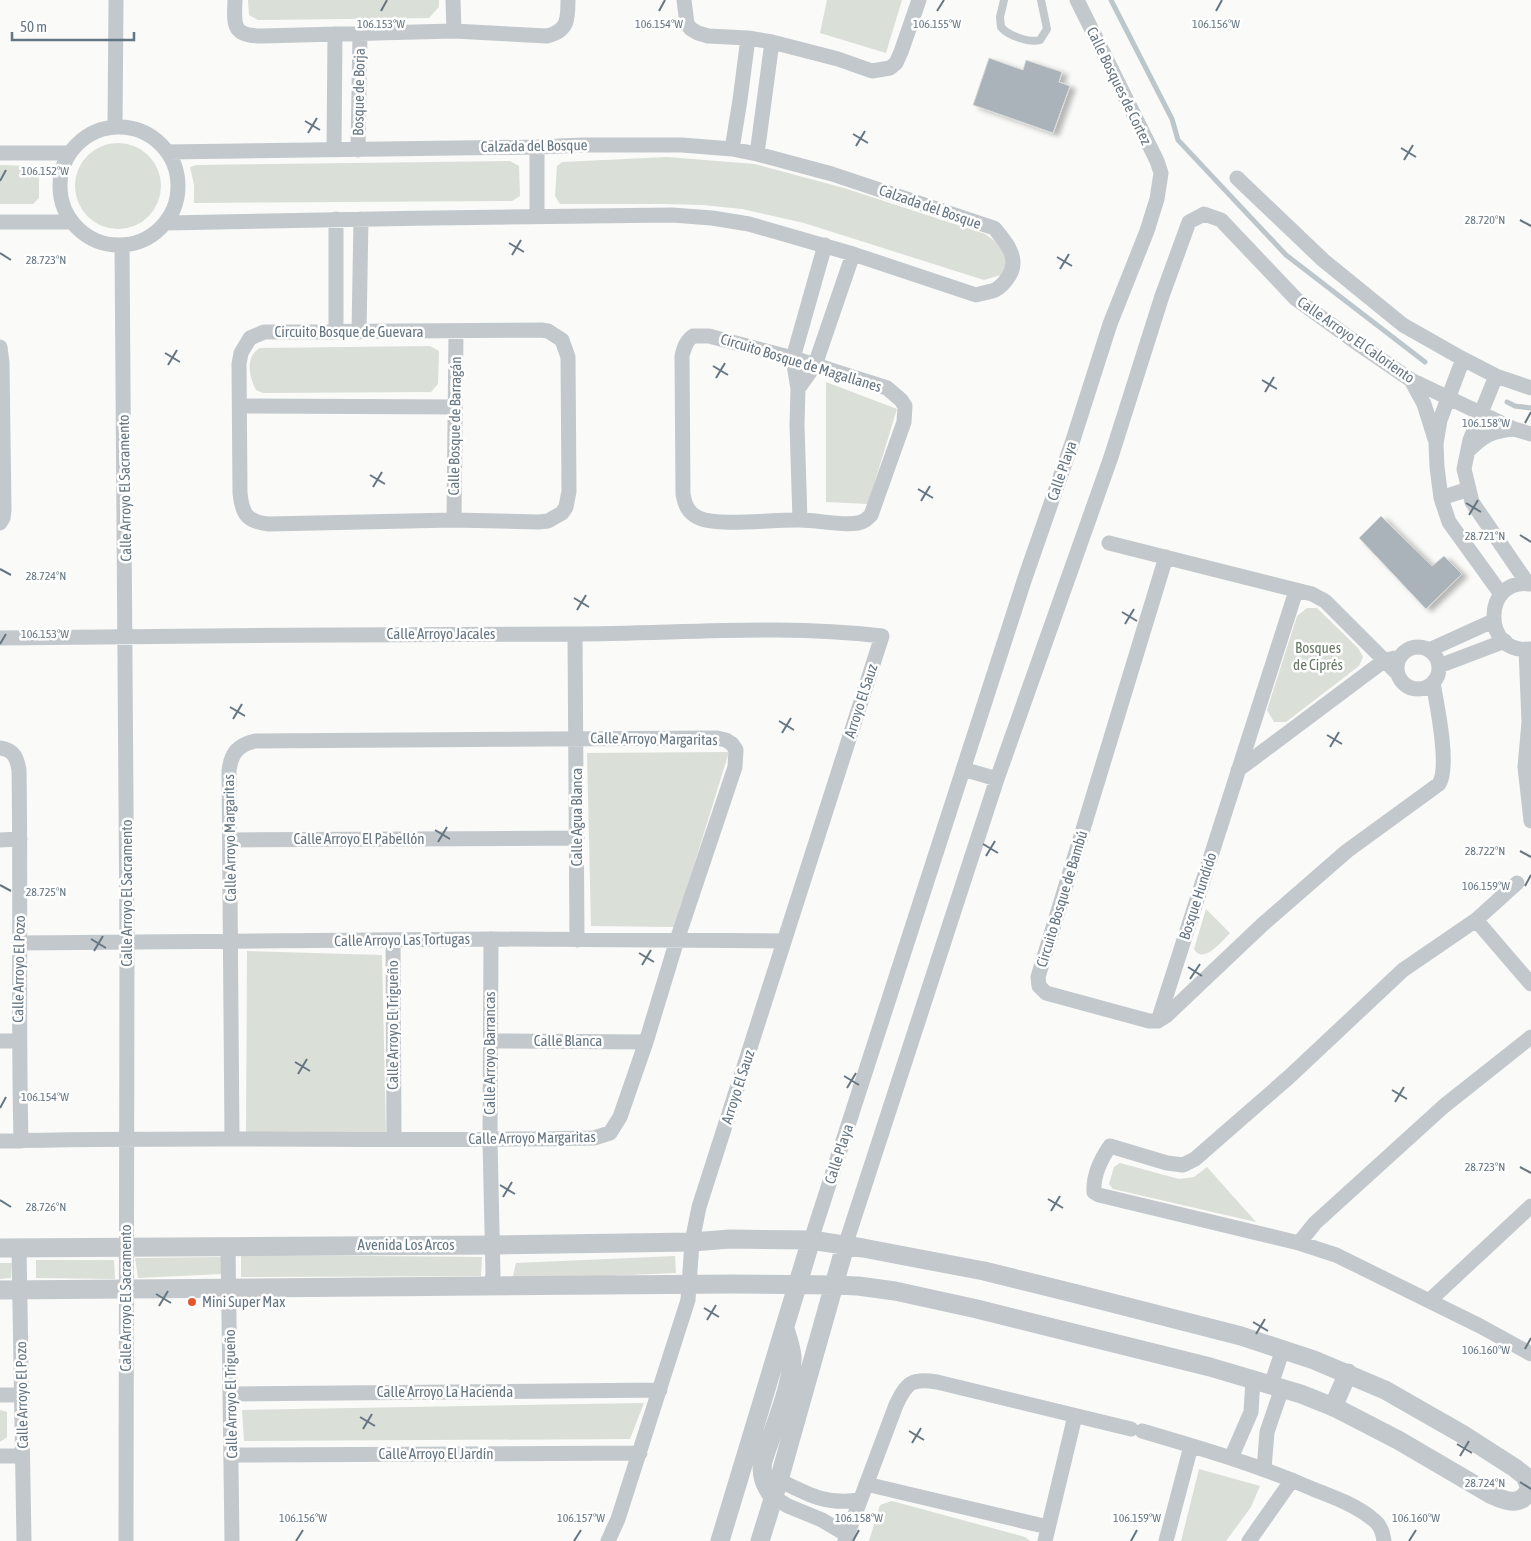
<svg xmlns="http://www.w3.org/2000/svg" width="1531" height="1541" font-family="'Asap Condensed',sans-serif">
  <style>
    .green { fill: #dadfd7 }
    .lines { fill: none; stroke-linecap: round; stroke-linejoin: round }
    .stream { stroke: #bbc7cb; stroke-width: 5 }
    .building { fill: #aab3b9; stroke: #dcdcda; filter: url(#shadow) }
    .service { stroke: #c3c8cc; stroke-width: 8 }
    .minor { stroke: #c3c8cc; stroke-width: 15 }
    .tertiary { stroke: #c3c8cc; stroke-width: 19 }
    .ticks { fill: none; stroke: #657683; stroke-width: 2 }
    .poi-dot { fill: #e4572e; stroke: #fff; stroke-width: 2 }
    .labels { text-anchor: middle; stroke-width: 5; stroke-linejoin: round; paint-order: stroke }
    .street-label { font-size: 15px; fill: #657683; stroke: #fff }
    .park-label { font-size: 15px; fill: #687a64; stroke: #fff }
    .poi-label { font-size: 15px; fill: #657683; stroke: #fff; text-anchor: start }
    .ticks-label { font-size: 12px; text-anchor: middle; fill: #657683; stroke: #fff; stroke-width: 5; stroke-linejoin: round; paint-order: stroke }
  </style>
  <defs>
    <filter id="shadow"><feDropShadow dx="5.5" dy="3" stdDeviation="2.5" flood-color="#0004"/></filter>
  </defs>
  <rect width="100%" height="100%" fill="#fafaf8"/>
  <path class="green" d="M248,0H439V7L429,18L258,20L249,15Z
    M827,0H902L886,53L820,33Z
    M75 186a43 43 0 1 1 86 0a43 43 0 1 1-86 0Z
    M667,157L755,164L844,188L985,234C1006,249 1009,247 1004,274L984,280L804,223L742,209L703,205L664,204H560L555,196L557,166L562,162Z
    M510,161L519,166L520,196L512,201L194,203V185L190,167L196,165Z
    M0,165L31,166L39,169V198L33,204H0Z
    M430,346L439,351L438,384L431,392L263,393L256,390C249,377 245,356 260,348Z
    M826,382L897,409L868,504L826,502Z
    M1307,608H1317L1358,648L1363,657L1359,666L1286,722H1274L1267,710L1297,616Z
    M729,752L675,927L591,926L587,753Z
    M1206,909L1230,933C1222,941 1203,965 1194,949Z
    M247,951L382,955L386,1134L246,1132Z
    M1120,1163L1179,1179L1194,1177L1207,1167L1256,1222L1113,1189L1109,1184L1114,1167Z
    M241,1255L482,1257L481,1276L241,1277Z
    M675,1256L676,1273L512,1280L516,1263Z
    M222,1257V1274L138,1278L135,1258Z
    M36,1260H114L115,1279L36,1278Z
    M0,1263H12L11,1278L0,1279Z
    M644,1403L630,1439L244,1441L242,1410Z
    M0,1410L7,1412V1437L0,1442Z
    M1199,1469L1260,1486L1251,1507L1226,1541H1181Z
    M892,1501L1025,1537L1030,1541H869L880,1505Z"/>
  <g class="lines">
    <path class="stream" d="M1111,0L1172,119L1178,140L1286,255L1425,362
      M1507,402L1515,406L1531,408"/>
  </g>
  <path class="building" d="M989,58L1023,70L1026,60L1062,72L1059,82L1070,86L1053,133L973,105Z
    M1381,516L1432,566L1444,556L1462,574L1426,609L1359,538Z"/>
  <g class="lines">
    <path class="service" d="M1004,0L1000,17L1001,27C1008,36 1030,43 1040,40L1047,29L1041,0"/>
    <path class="minor" d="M235,0C234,25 232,36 262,36L454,31L547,36C568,31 568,19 568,0
      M453,0L454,31
      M684,0L687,24L691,29L698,33L708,36L748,38L772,42L838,59L872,71L890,68L896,63L901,52L919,0
      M115,127L116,0
      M60 186a59 59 0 1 1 118 0a59 59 0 1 1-118 0Z
      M537,147V217
      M732,149L740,100L748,38
      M334,150L335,34
      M358,150L360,33
      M0,153H70
      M757,154L772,42
      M1237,178L1323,260L1403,325L1463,359L1496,376L1531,388
      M0,222H72
      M167,223C335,219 504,217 672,215L712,218L749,224L853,254L976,295C982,293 990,292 995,290C1001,287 1005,282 1009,276C1020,258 1006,242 994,228L832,174L757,154L732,149L682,145H584L537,147L167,152
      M122,245L127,943L126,1541
      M541,330L548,331L562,340L568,357L569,491L566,507L562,513L548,521L539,522L454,520L269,524C247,522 242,514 240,493L239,364L241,353L250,338L264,332Z
      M336,332V219
      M359,332L361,219
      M693,336H709L793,358L887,388L901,400L905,406L904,422L871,515C867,519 864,522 858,523C839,526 819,520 800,520C775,519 719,527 699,518C688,513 685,505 683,494L682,356C684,348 686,341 693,336Z
      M0,347L2,363L4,510L3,518L0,523
      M1463,359L1440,420L1436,444L1437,467L1441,498L1449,522L1501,594
      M1496,376L1470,440L1464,469L1472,502L1528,584
      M1411,380L1424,404L1435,439
      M798,389L815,365L853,254
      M240,406L455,407
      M1468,451C1484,435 1492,431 1514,429
      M1441,498L1469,489
      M454,520L456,332
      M800,520L797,425L798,389L793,358L825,245
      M1109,543L1312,594L1325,601L1397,673
      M1166,557L1038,977L1039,986L1046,993L1149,1021H1158L1166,1016L1262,925L1347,851L1439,784C1450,767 1437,705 1433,683
      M1531,584C1482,576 1481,656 1531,649
      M575,634L577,940
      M0,638C191,635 381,635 572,634C675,634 779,624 882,636L699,1207L692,1242L688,1300L618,1519L608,1541
      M1397 668a21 21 0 1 1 42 0a21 21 0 1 1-42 0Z
      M1526,649L1529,722L1525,767L1531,821
      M1429,650L1493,621
      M1439,666L1505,641
      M0,748C14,750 17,758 19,770C21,894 18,1017 21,1141
      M963,769L997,779
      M1238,770L1385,660L1400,657
      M0,840L20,839
      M230,840L577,838
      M1517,883L1476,920L1403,970L1289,1077L1195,1159L1183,1165L1167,1163L1110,1146C1101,1159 1093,1176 1094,1192L1099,1195L1299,1243L1336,1255L1480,1326L1531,1354
      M1476,920L1531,984
      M491,939L490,1140L493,1274L491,1287
      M393,941L394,1139
      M20,943L491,939L784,941
      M1158,1021L1296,591
      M0,1041H19
      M491,1041L646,1042
      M0,1141C198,1136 396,1142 594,1138L610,1133L620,1117L646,1042L677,940L735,767L736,750L732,744L726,740L717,738L255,741C238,745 231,753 229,771L232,1138
      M811,1240L1025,578L1072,443L1110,324L1147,231L1157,199L1161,173L1157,161L1077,0
      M1299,1243L1315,1223L1444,1106L1531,1037
      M228,1246L232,1541
      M845,1246L997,779L1111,457L1162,296L1189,222L1204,214L1221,220L1296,299L1354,341L1411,380L1514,429L1531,434
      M19,1248L24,1541
      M1429,1301L1531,1206
      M1271,1385L1283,1349
      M230,1394L660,1390
      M0,1395H21
      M1142,1431C1200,1448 1258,1465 1313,1489C1334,1497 1358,1506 1375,1521C1381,1526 1383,1533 1384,1541
      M232,1455L640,1453
      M0,1456H22
      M1231,1458L1251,1412L1253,1379
      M1264,1469L1267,1432L1282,1388
      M779,1480C809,1495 826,1505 860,1500
      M866,1484L1048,1527
      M773,1497L788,1506L822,1520L847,1535
      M845,1541L896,1405C907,1382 912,1378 937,1382L1131,1429
      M1045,1541L1075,1416
      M1166,1541L1191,1446
      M1249,1541L1292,1480"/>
    <path class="tertiary" d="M0,1248L491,1245L692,1242L730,1239L811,1240L863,1248L984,1271L1077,1294L1241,1336L1314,1360L1385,1390L1462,1434L1515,1468L1525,1476L1530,1488C1522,1507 1507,1502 1492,1495L1398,1440L1336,1408L1301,1394L1210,1367L977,1309L895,1291L858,1286L836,1285L732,1284L0,1290
      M1333,1407L1348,1373
      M773,1497C765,1485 760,1476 763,1461C771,1435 794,1381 792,1356C791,1347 788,1338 785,1329
      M720,1541L811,1240
      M760,1541L779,1480L845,1246"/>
  </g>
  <path class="ticks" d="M381,11L387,0M659,11L665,0M937,11L944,0M1216,11L1222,0M305,121L320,130M308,133L317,118M853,134L868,143M856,146L865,131M1401,148L1416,157M1404,160L1413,145M0,181L6,170M1520,220L1531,226M509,243L524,252M0,253L11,260M512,255L521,240M1057,257L1072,266M1060,269L1069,254M165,353L180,362M168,365L177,350M713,366L728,375M716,378L725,363M1262,380L1277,389M1265,392L1274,377M1525,423L1531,412M370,475L385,484M373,487L382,472M918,489L933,498M921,501L930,486M1466,503L1481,512M1469,515L1478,500M1520,535L1531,542M0,569L11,575M574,598L589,607M577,610L586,595M1122,612L1137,621M1125,624L1134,609M0,644L6,634M230,707L245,716M233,719L242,704M779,721L794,730M782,733L791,718M1327,735L1342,744M1330,747L1339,732M435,830L450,839M438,842L447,827M983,844L998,853M1520,851L1531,857M986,856L995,841M0,885L11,891M1525,886L1531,875M91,939L106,948M94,951L103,936M639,953L654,962M642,965L651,950M1188,967L1202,976M1190,979L1200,964M295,1062L310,1071M298,1074L307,1059M844,1076L859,1085M847,1088L856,1073M1392,1090L1407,1099M1395,1102L1404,1087M0,1108L6,1097M1520,1167L1531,1173M500,1185L515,1194M503,1197L512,1182M1048,1199L1063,1208M0,1200L11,1207M1051,1211L1060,1196M156,1294L171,1303M159,1306L168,1291M704,1308L719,1317M707,1320L716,1305M1253,1322L1268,1331M1256,1334L1265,1319M1525,1349L1531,1338M360,1417L375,1426M363,1429L372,1414M909,1431L924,1440M912,1443L921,1428M1457,1444L1472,1453M1460,1456L1469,1441M1520,1482L1531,1489M296,1541L303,1530M574,1541L581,1530M853,1541L859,1530M1131,1541L1137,1530M1409,1541L1416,1530"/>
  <circle class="poi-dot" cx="192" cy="1302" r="5"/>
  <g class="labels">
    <g class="street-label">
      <text transform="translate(1119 86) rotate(64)" y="5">Calle Bosques de Cortez</text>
      <text transform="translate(359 92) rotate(-89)" y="5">Bosque de Borja</text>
      <text transform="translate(534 146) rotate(-1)" y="5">Calzada del Bosque</text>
      <text transform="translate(930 207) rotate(19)" y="5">Calzada del Bosque</text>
      <text x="349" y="337">Circuito Bosque de Guevara</text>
      <text transform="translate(1356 340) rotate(35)" y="5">Calle Arroyo El Caloriento</text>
      <text transform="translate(801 363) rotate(17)" y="5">Circuito Bosque de Magallanes</text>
      <text transform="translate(455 426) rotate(-89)" y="5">Calle Bosque de Barragán</text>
      <text transform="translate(1062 471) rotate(-71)" y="5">Calle Playa</text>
      <text transform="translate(125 488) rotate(-91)" y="5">Calle Arroyo El Sacramento</text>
      <text x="441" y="639">Calle Arroyo Jacales</text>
      <text transform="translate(861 701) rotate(-72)" y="5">Arroyo El Sauz</text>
      <text transform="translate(654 739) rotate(1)" y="5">Calle Arroyo Margaritas</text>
      <text transform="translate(577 817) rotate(-90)" y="5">Calle Agua Blanca</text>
      <text transform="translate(230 838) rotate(-91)" y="5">Calle Arroyo Margaritas</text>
      <text x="359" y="844">Calle Arroyo El Pabellón</text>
      <text transform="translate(127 893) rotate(-90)" y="5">Calle Arroyo El Sacramento</text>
      <text transform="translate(1198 896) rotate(-72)" y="5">Bosque Hundido</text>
      <text transform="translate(1062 899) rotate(-73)" y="5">Circuito Bosque de Bambú</text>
      <text transform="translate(402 940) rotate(-1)" y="5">Calle Arroyo Las Tortugas</text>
      <text transform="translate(19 969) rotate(-89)" y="5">Calle Arroyo El Pozo</text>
      <text transform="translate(393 1025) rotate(-90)" y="5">Calle Arroyo El Trigueño</text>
      <text x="568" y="1046">Calle Blanca</text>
      <text transform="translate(490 1053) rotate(-90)" y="5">Calle Arroyo Barrancas</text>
      <text transform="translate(738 1087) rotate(-72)" y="5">Arroyo El Sauz</text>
      <text transform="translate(532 1138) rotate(-1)" y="5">Calle Arroyo Margaritas</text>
      <text transform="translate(839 1154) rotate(-72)" y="5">Calle Playa</text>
      <text x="406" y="1250">Avenida Los Arcos</text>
      <text transform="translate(126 1298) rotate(-90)" y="5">Calle Arroyo El Sacramento</text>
      <text x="445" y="1397">Calle Arroyo La Hacienda</text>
      <text transform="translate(231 1394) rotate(-91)" y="5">Calle Arroyo El Trigueño</text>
      <text transform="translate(22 1395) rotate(-91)" y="5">Calle Arroyo El Pozo</text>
      <text x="436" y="1459">Calle Arroyo El Jardín</text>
    </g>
    <g class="park-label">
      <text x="1318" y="653">Bosques<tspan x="1318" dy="17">de Ciprés</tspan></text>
    </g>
    <g class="poi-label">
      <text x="202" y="1307">Mini Super Max</text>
    </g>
  </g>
  <g class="ticks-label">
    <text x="381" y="28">106.153°W</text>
    <text x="659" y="28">106.154°W</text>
    <text x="937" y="28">106.155°W</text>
    <text x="1216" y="28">106.156°W</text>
    <text x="45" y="175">106.152°W</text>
    <text x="1485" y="224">28.720°N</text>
    <text x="46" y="264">28.723°N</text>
    <text x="1486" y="427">106.158°W</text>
    <text x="1485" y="540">28.721°N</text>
    <text x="46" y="580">28.724°N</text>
    <text x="45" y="638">106.153°W</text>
    <text x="1485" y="855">28.722°N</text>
    <text x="1486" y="890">106.159°W</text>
    <text x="46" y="896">28.725°N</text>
    <text x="45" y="1101">106.154°W</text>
    <text x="1485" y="1171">28.723°N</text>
    <text x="46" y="1211">28.726°N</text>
    <text x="1486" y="1354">106.160°W</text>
    <text x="1485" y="1487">28.724°N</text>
    <text x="303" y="1522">106.156°W</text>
    <text x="581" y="1522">106.157°W</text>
    <text x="859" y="1522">106.158°W</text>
    <text x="1137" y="1522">106.159°W</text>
    <text x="1416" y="1522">106.160°W</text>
  </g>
  <path d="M12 32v8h122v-8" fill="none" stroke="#657683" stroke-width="2.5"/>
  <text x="20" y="32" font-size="15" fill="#657683" stroke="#ffffff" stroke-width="4" paint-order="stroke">50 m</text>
</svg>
